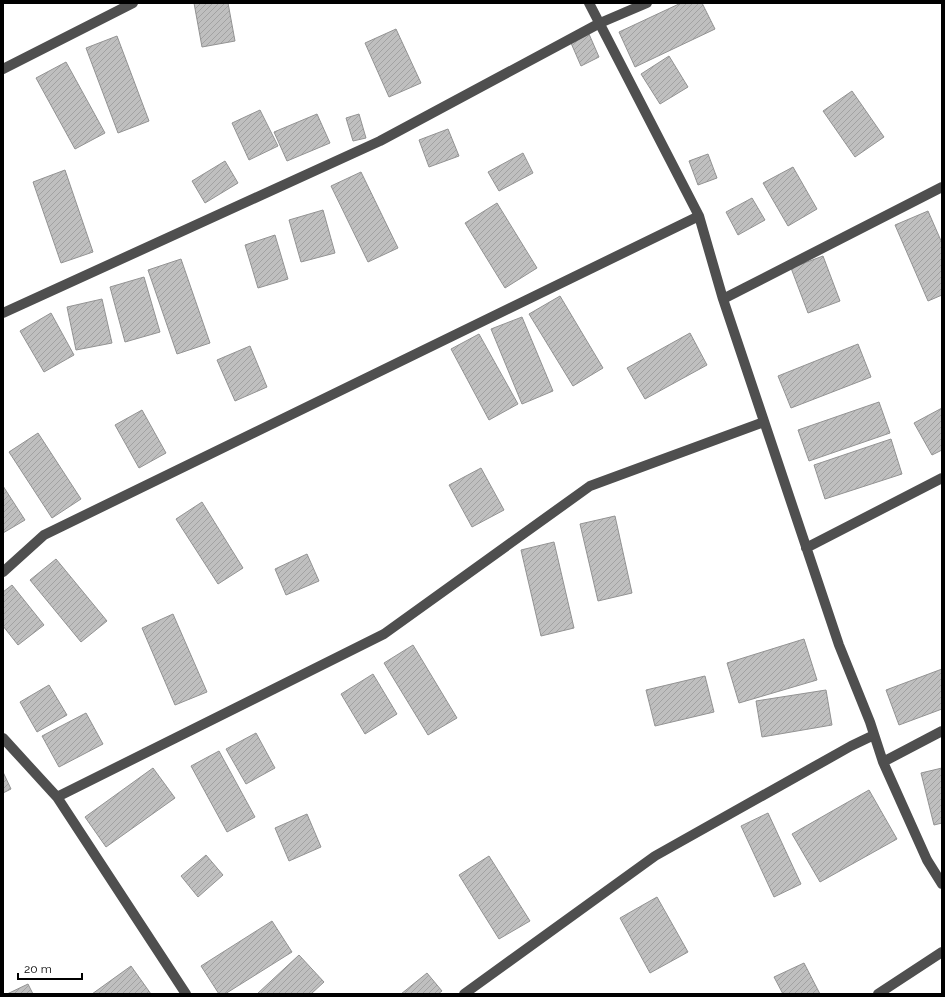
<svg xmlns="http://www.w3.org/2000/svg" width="945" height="997" font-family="Raleway,sans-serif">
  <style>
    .building { fill: url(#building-hatch); stroke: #939393 }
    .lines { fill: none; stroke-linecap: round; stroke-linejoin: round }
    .minor { stroke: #4f4f4f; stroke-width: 10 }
  </style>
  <defs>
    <pattern id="building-hatch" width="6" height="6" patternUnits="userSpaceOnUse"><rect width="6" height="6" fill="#bfbfbf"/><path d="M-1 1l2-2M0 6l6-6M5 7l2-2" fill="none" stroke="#a2a2a2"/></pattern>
  </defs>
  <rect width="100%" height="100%" fill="#fff"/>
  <path class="building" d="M194,3H228L235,41L202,47Z
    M681,3H702L715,29L635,67L619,32Z
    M396,29L421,83L389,97L365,43Z
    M589,34L599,57L581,66L571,43Z
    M117,36L149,121L118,133L86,48Z
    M669,56L688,87L660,104L641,74Z
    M66,62L105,133L75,149L36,78Z
    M852,91L884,137L855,157L823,111Z
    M260,110L278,146L249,160L232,123Z
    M317,114L330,143L287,161L274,132Z
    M359,114L366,138L353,141L346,118Z
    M448,129L459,156L429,167L419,140Z
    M523,153L533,173L499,191L488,172Z
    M708,154L717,178L698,185L689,161Z
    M225,161L238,183L205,203L192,181Z
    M793,167L817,209L788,226L763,183Z
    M65,170L93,252L61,263L33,182Z
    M361,172L398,248L368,262L331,186Z
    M752,198L765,220L738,235L726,212Z
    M497,203L537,268L505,288L465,223Z
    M323,210L335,253L301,262L289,220Z
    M928,211L942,243V295L928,301L895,225Z
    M275,235L288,279L258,288L245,245Z
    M823,256L840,301L808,313L791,268Z
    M181,259L210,343L177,354L148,270Z
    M144,277L160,332L125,342L110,287Z
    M560,296L603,368L573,386L529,314Z
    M102,299L112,343L76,350L67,307Z
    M51,313L74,355L44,372L20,331Z
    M522,317L553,391L522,404L491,329Z
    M690,333L707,365L645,399L627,368Z
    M479,334L518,404L489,420L451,349Z
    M858,344L871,377L791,408L778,376Z
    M250,346L267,387L235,401L217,360Z
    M879,402L890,433L809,461L798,430Z
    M942,408V450L932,455L914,423Z
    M142,410L166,453L139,468L115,425Z
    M38,433L81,499L52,518L9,452Z
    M891,439L902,474L825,499L814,465Z
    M481,468L504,510L472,527L449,485Z
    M3,486L25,520L3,533Z
    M202,502L243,568L218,584L176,519Z
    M615,516L632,593L598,601L580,524Z
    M554,542L574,628L541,636L521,550Z
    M307,554L319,581L286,595L275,569Z
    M56,559L107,621L81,642L30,580Z
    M12,585L44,625L18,645L3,626V592Z
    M173,614L207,692L175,705L142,628Z
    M804,639L817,680L739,703L727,663Z
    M413,645L457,718L428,735L384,663Z
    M942,669V709L899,725L886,690Z
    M373,674L397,714L365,734L341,694Z
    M705,676L714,712L655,726L646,690Z
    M49,685L67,715L37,732L20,702Z
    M826,690L832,725L762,737L756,701Z
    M86,713L103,744L59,767L42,736Z
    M256,733L275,768L246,784L226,749Z
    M219,751L255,817L227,832L191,766Z
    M153,768L175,798L106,847L85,817Z
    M942,768V823L934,825L921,773Z
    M3,772L11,789L3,793Z
    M869,790L897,839L820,882L792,834Z
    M768,813L801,884L774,897L741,826Z
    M307,814L321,847L289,861L275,828Z
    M206,855L223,875L198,897L181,876Z
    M489,856L530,921L499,939L459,875Z
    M657,897L688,952L650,973L620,918Z
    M272,921L292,952L225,994H219L201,966Z
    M299,955L324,982L311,994H257Z
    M804,963L820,994H783L774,977Z
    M131,966L151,994H92Z
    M427,973L442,991L438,994H401Z
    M28,984L33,994H7Z"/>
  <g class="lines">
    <path class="minor" d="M589,3L699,216L723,299L839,645L870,722L883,762L927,860L942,884
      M3,69L133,3
      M723,299L942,187
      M3,313L380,141L600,23L647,3
      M806,548L942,478
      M3,572L44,535L699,216
      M3,738L57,797L186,994
      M883,762L942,731
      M57,797L384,634L590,486L764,422
      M464,994L655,856L851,746L874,735
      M878,994L942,952"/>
  </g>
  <rect width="945" height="997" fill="none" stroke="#000000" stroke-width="8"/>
  <path d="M18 973v6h64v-6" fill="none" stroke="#000000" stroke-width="2"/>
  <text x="24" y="973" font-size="12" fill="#000000" stroke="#ffffff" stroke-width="3" paint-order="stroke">20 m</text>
</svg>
